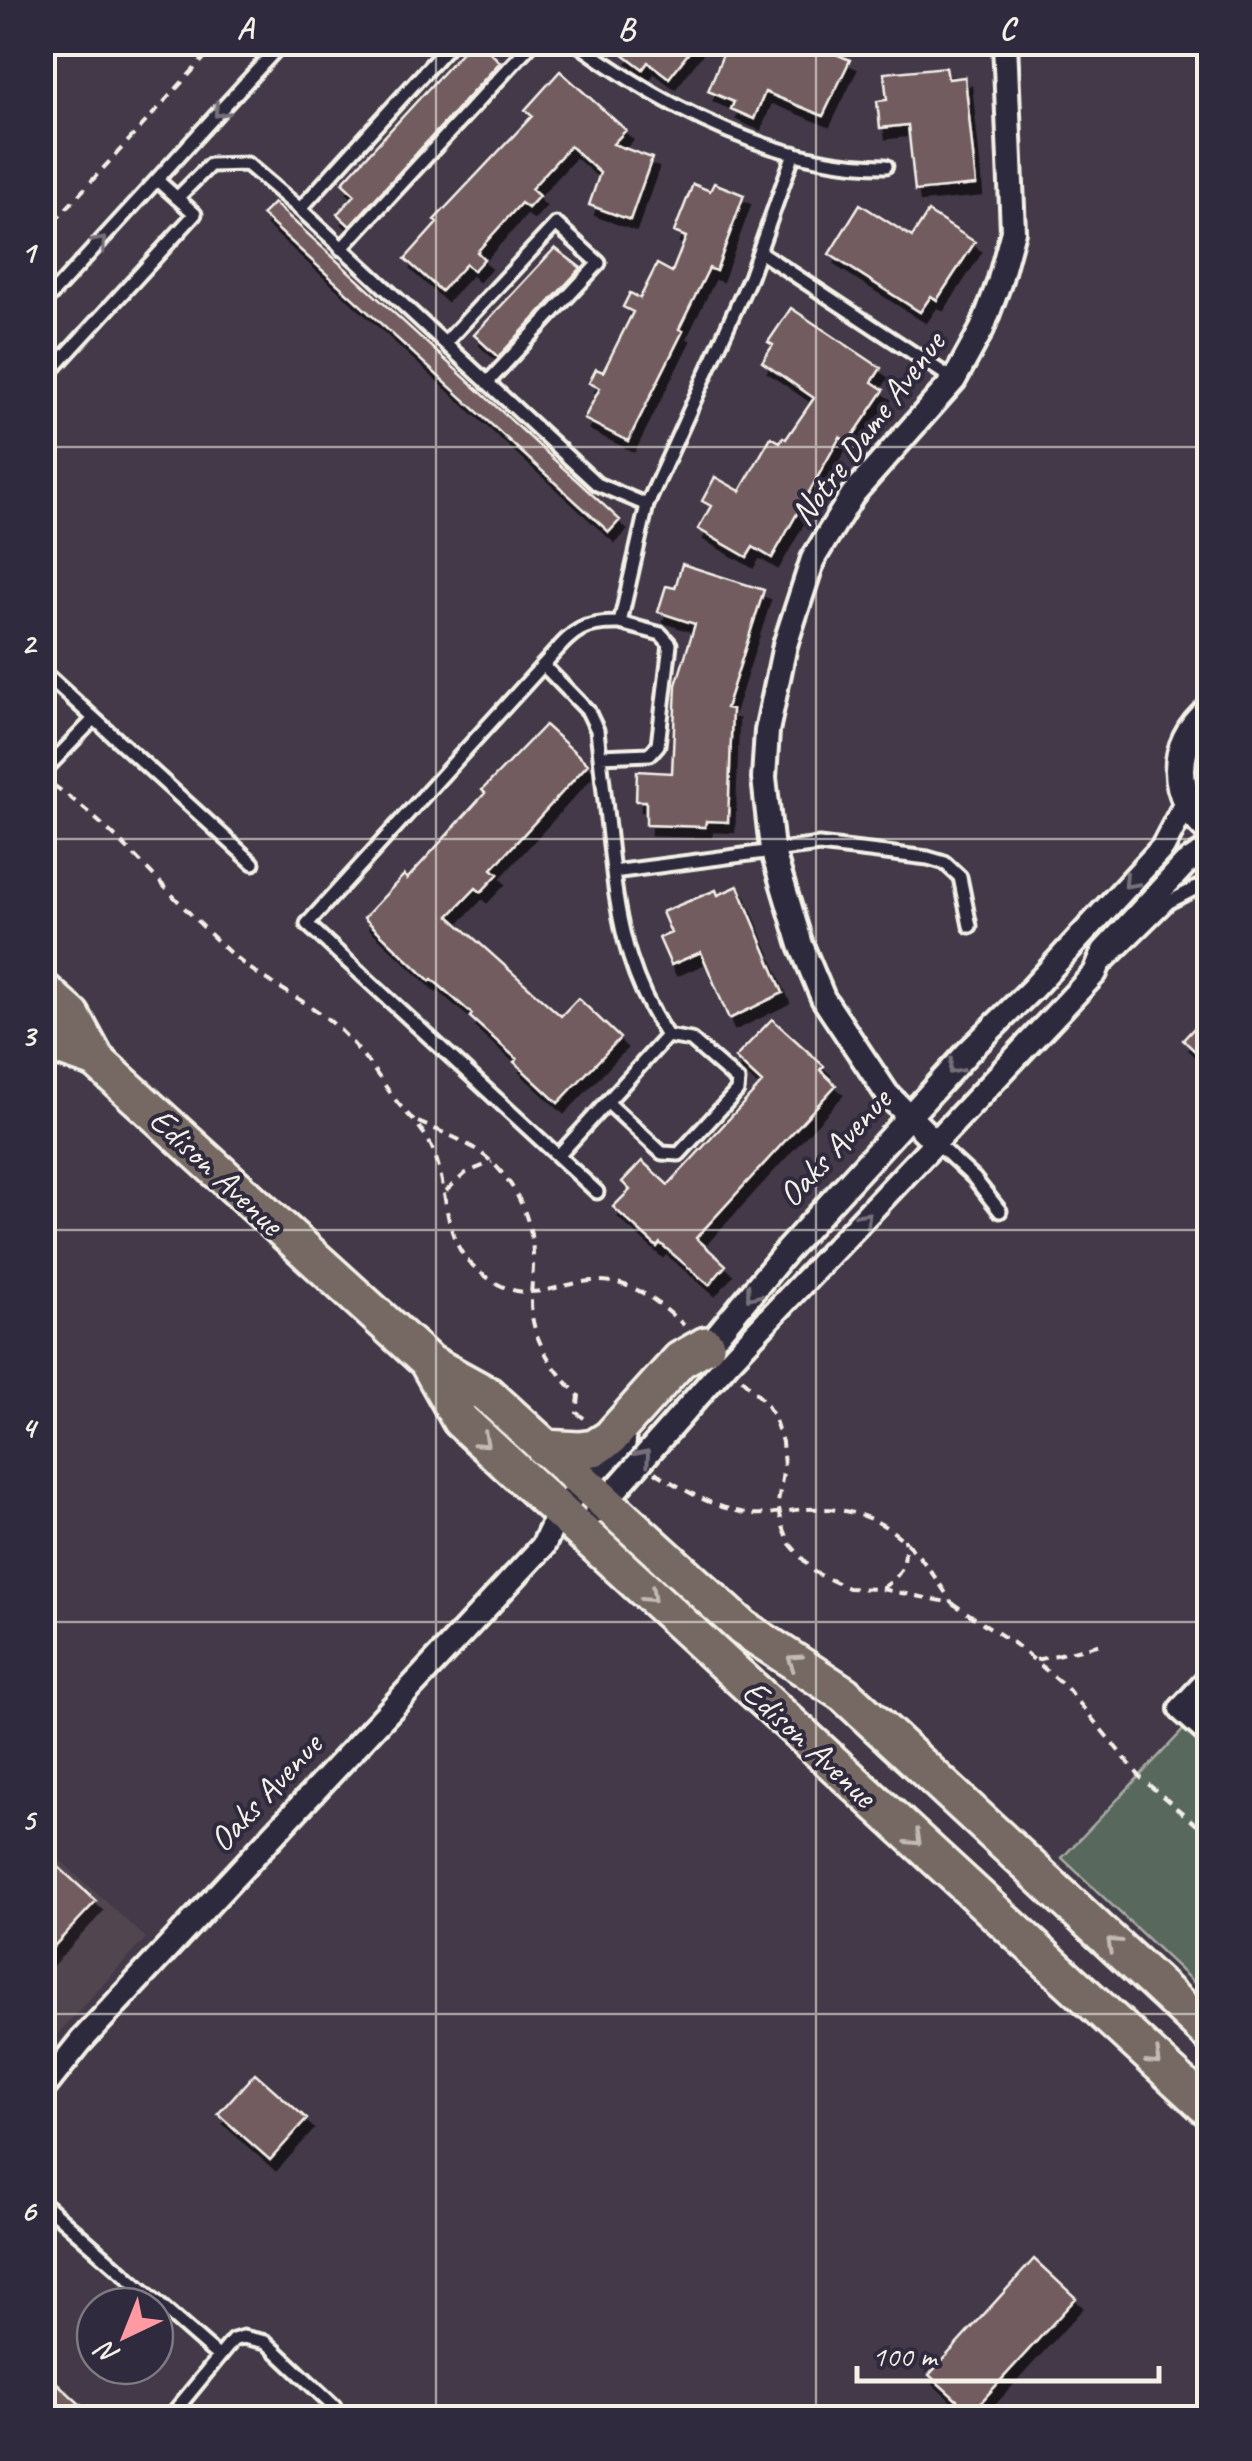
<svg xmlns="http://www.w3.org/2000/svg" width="1252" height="2461" font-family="Caveat,sans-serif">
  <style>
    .built { fill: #51444f }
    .green { fill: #59675d; stroke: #a6aca2; stroke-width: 2.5 }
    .building { fill: #725c60; stroke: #f4f1e8; stroke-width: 2.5; filter: url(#shadow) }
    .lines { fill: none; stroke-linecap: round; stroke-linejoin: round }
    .service-casing { stroke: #f4f1e8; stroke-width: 19 }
    .minor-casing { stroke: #f4f1e8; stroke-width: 30 }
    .tertiary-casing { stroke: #f4f1e8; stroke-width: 35 }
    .primary-casing { stroke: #f4f1e8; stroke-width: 42 }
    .path { stroke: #f4f1e8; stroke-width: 4; stroke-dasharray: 10 8; stroke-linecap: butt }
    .service { stroke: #2f2a3d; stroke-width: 11 }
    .minor { stroke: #2f2a3d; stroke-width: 22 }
    .tertiary { stroke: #2f2a3d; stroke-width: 28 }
    .primary { stroke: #766964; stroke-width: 35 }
    .oneway { stroke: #747079 }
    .oneway2 { stroke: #c2bbb3 }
    .grid { fill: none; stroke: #f4f1e8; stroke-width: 2.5; stroke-opacity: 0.55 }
    .labels { text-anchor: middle; stroke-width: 8; stroke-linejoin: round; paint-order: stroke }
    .street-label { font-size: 35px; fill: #f4f1e8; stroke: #2f2a3d }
    .neatline { fill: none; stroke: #f4f1e8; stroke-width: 4 }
    .grid-label { font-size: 32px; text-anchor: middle; font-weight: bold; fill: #f4f1e8 }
  </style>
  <defs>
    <filter id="shadow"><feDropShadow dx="6" dy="10" stdDeviation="0" flood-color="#0009"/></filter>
  </defs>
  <rect width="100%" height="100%" fill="#433948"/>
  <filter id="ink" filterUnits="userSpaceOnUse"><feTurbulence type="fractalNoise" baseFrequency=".01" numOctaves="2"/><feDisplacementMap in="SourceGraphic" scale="20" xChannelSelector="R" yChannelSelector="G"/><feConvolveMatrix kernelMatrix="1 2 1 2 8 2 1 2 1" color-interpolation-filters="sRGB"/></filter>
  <g filter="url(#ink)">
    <path class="built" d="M42,1844L146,1938L43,2050H42Z"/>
    <path class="green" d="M1209,1703V1997L1062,1858Z"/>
    <path class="building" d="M471,42H480L500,62L350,226L337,214L355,195L342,183Z
      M631,42H697L669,78L648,62L643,69L622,53Z
      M728,42H808L850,60L823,116L765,92L754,119L731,109L734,102L708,91Z
      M946,67L948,79L965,77L976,185L915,191L908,125L880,128L877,101L887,100L884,73Z
      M560,71L626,130L613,144L652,158L630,220L589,205L600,173L570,146L531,189L539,196L528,208L521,203L477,252L484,259L473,271L466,264L441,291L405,259L437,223L434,220L532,116L525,110Z
      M714,183L744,195L716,271L709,268L679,329L683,331L628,441L584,419L600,388L589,383L596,369L603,372L633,312L623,307L630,293L640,298L657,264L672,272L686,237L674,232L693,184L710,191Z
      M274,203L620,520L609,532L262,215Z
      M860,204L912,237L928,212L975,242L937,300L931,296L920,312L829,254Z
      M555,248L581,268L498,357L474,335Z
      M791,308L881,368L872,382L884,390L848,443L840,437L772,558L753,547L747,557L698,529L711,506L702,501L715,477L740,491L771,437L780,442L783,437L786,439L814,398L762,362L773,345L768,342Z
      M682,564L764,590L726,708L732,709L728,822L706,821L705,827L646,825V801H636L637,771L672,773L676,685L695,624L658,612L666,586L675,588Z
      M545,725L588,764L492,869L498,874L481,892L476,888L449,916L561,1016L578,998L620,1038L558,1103L514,1062L517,1059L470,1017L472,1014L432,979L430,981L364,918L404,875L407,879L485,793L482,790Z
      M738,886L783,993L729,1019L701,952L671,965L659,938L671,933L662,912L716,890L718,895Z
      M1210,1011V1065L1183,1040Z
      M772,1019L824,1066L820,1070L836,1085L696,1238L726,1265L709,1285L660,1243L657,1247L613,1207L630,1190L622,1182L642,1161L668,1185L762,1083L735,1058Z
      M42,1852L96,1901L42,1959Z
      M255,2073L307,2119L270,2160L218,2114Z
      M1034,2259L1076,2298L971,2413L929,2375Z
      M42,2369L95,2418H42Z"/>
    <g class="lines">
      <defs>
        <path id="service" d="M452,42L300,209L597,484L647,505L750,277L794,153
          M575,42C664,107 774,166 886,166
          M177,198L210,165L247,164L300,209
          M341,249L533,42
          M760,252L954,380
          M42,305L283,42
          M445,343L556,224L599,263L487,383
          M42,381L195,214L157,180
          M543,665C572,634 576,622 620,623L647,505
          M42,671L253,863
          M600,756L650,754L658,745L670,644L661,634L620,623
          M42,773L94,719
          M1103,967L1169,902L1210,881
          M607,1102L662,1153L679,1154L737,1091L738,1081L691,1040L667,1036
          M936,1143L974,1178L1000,1211
          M558,1156L667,1036C633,983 620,934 613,872
          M597,1192L307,924L543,665L588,711L597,730L613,872L819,845L928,858L945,863L960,877L970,926
          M42,2202L219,2357
          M169,2418L233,2340L243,2337L266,2342L334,2406L339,2418"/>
        <path id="minor" d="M936,1143L887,1094L823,998L801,945L772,849L764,778L767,731L785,645L813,559L853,494L954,380L982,329L999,283L1013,231L1005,42
          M701,1354L787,1250L968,1052L1032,989L1163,847L1186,803
          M596,1512L727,1363L1095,973L1104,951L1185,864L1210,848
          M1210,1678L1181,1709L1210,1735
          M42,2090L81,2041L543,1546L560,1510L624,1442"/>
        <path id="tertiary" d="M1210,711C1169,745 1171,796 1210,830"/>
        <path id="primary" d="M42,989L72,1016L96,1060L428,1362L488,1395L743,1628L844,1694L1210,2034
          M42,1038L49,1044L96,1060
          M428,1363L460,1420L1210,2110
          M544,1448L579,1450L594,1448L610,1438L680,1360L706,1345"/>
      </defs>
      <use href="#service" class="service-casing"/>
      <use href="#minor" class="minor-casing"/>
      <use href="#tertiary" class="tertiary-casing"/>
      <use href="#primary" class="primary-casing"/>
      <path class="path" d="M42,235L219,42
        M53,785C116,828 172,899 229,952C258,978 293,993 324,1016C355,1040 374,1071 397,1102C405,1112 415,1121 422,1131C453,1171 436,1229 471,1264C533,1323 560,1268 621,1284C647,1291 664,1308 684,1325
        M418,1122C439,1131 462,1139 481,1153C512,1176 532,1215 533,1254C534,1275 529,1295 532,1316C537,1348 557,1373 579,1396L577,1413L588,1421
        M446,1191L466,1173L492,1162
        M742,1379L764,1401L774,1417L782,1442L784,1466L778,1503L782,1524L790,1544L814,1572L848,1588L881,1589L952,1603L1015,1644L1066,1687L1142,1779L1210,1836
        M655,1472C684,1490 712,1507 746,1513C766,1517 786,1510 807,1509C882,1505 915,1544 952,1603
        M882,1588C903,1575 907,1563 904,1539
        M1036,1660L1105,1643"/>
      <use href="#service" class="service"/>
      <use href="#minor" class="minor"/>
      <use href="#tertiary" class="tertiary"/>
      <use href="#primary" class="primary"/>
    </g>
    <defs><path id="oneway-chevron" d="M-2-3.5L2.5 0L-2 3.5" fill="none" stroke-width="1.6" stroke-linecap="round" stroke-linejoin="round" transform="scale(2.5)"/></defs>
    <g class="oneway">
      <use href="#oneway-chevron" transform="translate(220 111) rotate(132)"/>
      <use href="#oneway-chevron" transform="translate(100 243) rotate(-48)"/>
      <use href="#oneway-chevron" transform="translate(1130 882) rotate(133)"/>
      <use href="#oneway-chevron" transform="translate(954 1068) rotate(132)"/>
      <use href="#oneway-chevron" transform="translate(865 1218) rotate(-46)"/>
      <use href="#oneway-chevron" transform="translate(752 1294) rotate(129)"/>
      <use href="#oneway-chevron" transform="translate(644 1456) rotate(-49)"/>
    </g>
    <g class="oneway2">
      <use href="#oneway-chevron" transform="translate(483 1441) rotate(42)"/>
      <use href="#oneway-chevron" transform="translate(650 1596) rotate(43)"/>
      <use href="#oneway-chevron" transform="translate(794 1661) rotate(-147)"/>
      <use href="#oneway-chevron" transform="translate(915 1839) rotate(43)"/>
      <use href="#oneway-chevron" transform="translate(1113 1944) rotate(-137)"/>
      <use href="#oneway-chevron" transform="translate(1155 2059) rotate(43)"/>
    </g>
  </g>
  <path class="grid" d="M436,42V2418M816,42V2418M42,447H1210M42,839H1210M42,1230H1210M42,1622H1210M42,2014H1210"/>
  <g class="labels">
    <g class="street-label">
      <text transform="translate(867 428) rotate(-53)" y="12">Notre Dame Avenue</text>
      <text transform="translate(834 1147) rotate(-47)" y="12">Oaks Avenue</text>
      <text transform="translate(217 1171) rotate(43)" y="12">Edison Avenue</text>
      <text transform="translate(810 1743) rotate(43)" y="12">Edison Avenue</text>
      <text transform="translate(265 1792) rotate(-47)" y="12">Oaks Avenue</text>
    </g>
  </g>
  <rect width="1252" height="2461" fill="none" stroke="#2f2a3d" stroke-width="110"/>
  <g transform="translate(125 2336) rotate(223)"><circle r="48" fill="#2f2a3d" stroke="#7e7a81" stroke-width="2.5"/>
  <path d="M0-8L18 38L0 25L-18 38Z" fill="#ff9aa2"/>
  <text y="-15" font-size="28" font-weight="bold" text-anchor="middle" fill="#f4f1e8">N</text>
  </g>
  <path d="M857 2366v15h302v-15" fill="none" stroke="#f4f1e8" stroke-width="5"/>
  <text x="872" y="2366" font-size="30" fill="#f4f1e8" stroke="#2f2a3d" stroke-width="8" paint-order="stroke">100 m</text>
  <rect x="55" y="55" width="1142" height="2351" class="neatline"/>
  <g class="grid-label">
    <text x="245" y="39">A</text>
    <text x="626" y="39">B</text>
    <text x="1007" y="39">C</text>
    <text x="28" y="262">1</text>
    <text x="28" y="654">2</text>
    <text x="28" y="1046">3</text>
    <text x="28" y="1438">4</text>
    <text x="28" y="1830">5</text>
    <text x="28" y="2221">6</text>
  </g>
</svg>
